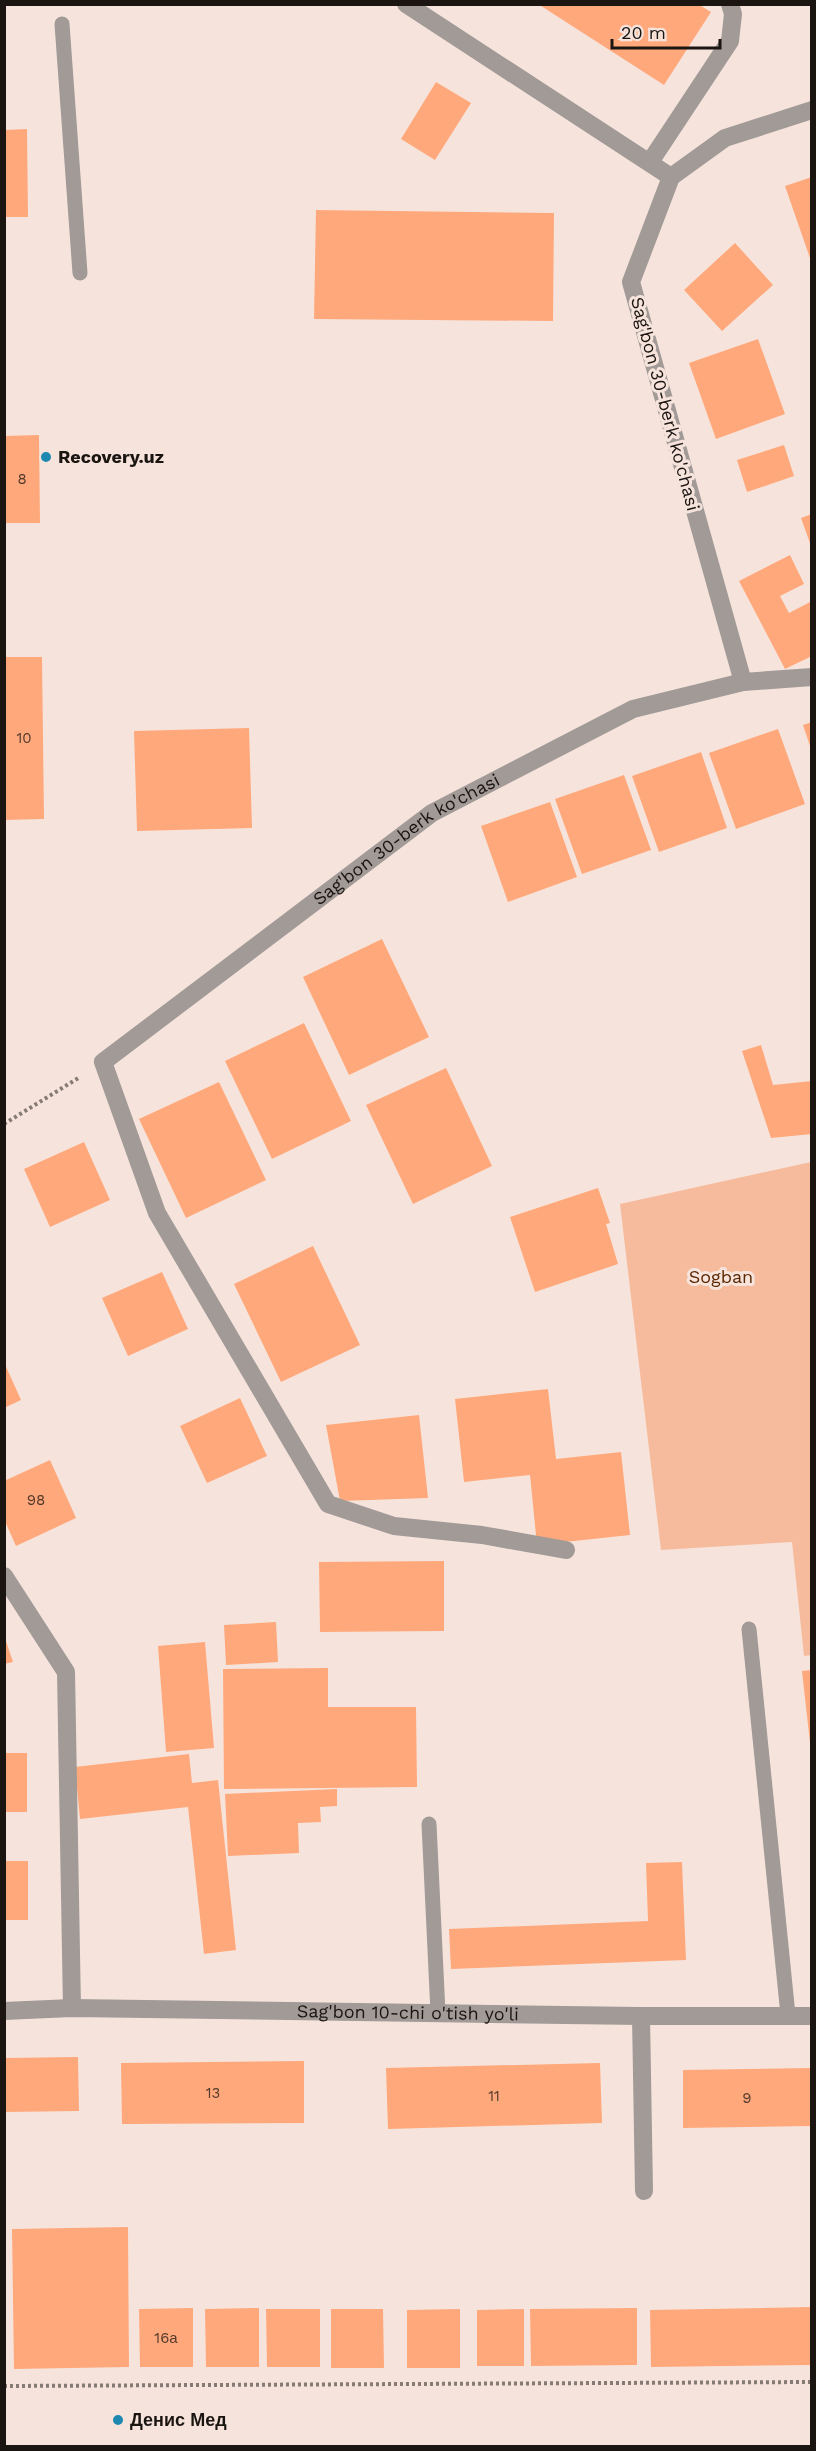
<svg xmlns="http://www.w3.org/2000/svg" width="816" height="2451" font-family="'Work Sans',sans-serif">
  <style>
    .green { fill: #f6bb9d }
    .building { fill: #ffa87b }
    .lines { fill: none; stroke-linecap: round; stroke-linejoin: round }
    .path { stroke: #867a75; stroke-width: 4; stroke-dasharray: 3 3; stroke-linecap: butt }
    .lane { stroke: #a19a97; stroke-width: 15 }
    .street { stroke: #a19a97; stroke-width: 18 }
    .poi-dot { fill: #1d89b0; stroke: #f6e4dc; stroke-width: 2 }
    .labels { text-anchor: middle; stroke-width: 6; stroke-linejoin: round; paint-order: stroke }
    .number-label { font-size: 15px; fill: #543a2c }
    .street-label { font-size: 18px; fill: #1b1512; stroke: #f6e4dc }
    .poi-label { font-size: 18px; font-weight: bold; fill: #1b1512; stroke: #f6e4dc; text-anchor: start }
    .park-label { font-size: 18px; fill: #5c2703; stroke: #f6e4dc }
  </style>
  <rect width="100%" height="100%" fill="#f6e4dc"/>
  <path class="green" d="M811,1162L812,1655L804,1656L792,1542L661,1550L620,1204Z"/>
  <path class="building" d="M538,4H698L711,12L664,85Z
    M436,82L471,103L435,160L401,139Z
    M27,129L28,217H4V130Z
    M812,177V261H811L785,186Z
    M316,210L554,213L553,321L314,319Z
    M735,243L773,285L722,331L684,290Z
    M758,339L785,414L716,439L689,363Z
    M39,435L40,523H4V436Z
    M784,445L794,476L747,492L737,460Z
    M812,514V546H811L801,518Z
    M790,555L804,584L780,596L789,613L812,601V656L785,669L739,581Z
    M4,657H42L44,819L4,820Z
    M812,722V748L811,749L803,725Z
    M249,728L252,828L137,831L134,731Z
    M778,729L805,804L736,829L709,753Z
    M701,752L727,828L659,852L632,776Z
    M624,775L651,850L582,874L555,799Z
    M550,802L577,877L508,902L481,826Z
    M382,939L429,1037L349,1075L303,977Z
    M304,1023L351,1121L272,1159L225,1061Z
    M761,1045L773,1085L812,1081V1134L771,1138L742,1051Z
    M446,1068L492,1166L413,1204L366,1105Z
    M219,1082L266,1180L186,1218L139,1119Z
    M84,1142L110,1200L50,1227L24,1169Z
    M598,1188L610,1223L606,1224L618,1264L535,1292L510,1217Z
    M313,1246L360,1345L281,1382L234,1284Z
    M162,1272L188,1329L128,1356L102,1298Z
    M4,1362L21,1400L4,1408Z
    M548,1389L556,1459L621,1452L630,1535L537,1545L530,1475L464,1482L455,1399Z
    M240,1398L267,1456L207,1483L180,1426Z
    M419,1415L428,1498L340,1501L326,1425Z
    M50,1460L76,1518L16,1546L4,1519V1481Z
    M444,1561V1631L320,1632L319,1562Z
    M276,1622L278,1662L226,1665L224,1625Z
    M4,1635L13,1662L4,1664Z
    M205,1642L214,1748L166,1752L158,1646Z
    M328,1668V1707H416L417,1787L224,1789L223,1669Z
    M812,1670V1743H810L802,1671Z
    M4,1753H27V1812H4Z
    M189,1754L192,1783L218,1780L236,1950L204,1954L188,1807L80,1819L75,1767Z
    M337,1789V1806L320,1807L321,1822L298,1823L299,1853L228,1856L225,1794Z
    M4,1861H28V1920H4Z
    M682,1862L686,1960L451,1969L449,1929L648,1921L646,1863Z
    M78,2057L79,2111L5,2112L4,2058Z
    M304,2061V2123L122,2124L121,2063Z
    M600,2063L602,2123L388,2129L386,2068Z
    M812,2068V2126L683,2128V2070Z
    M128,2227L129,2367L14,2369L12,2229Z
    M812,2307V2365L651,2367L650,2310Z
    M193,2308V2367H140L139,2309Z
    M259,2308V2367H206L205,2309Z
    M637,2308V2365L531,2366L530,2309Z
    M266,2309H320V2367H267Z
    M331,2309H383L384,2368H331Z
    M460,2309V2368H407V2310Z
    M524,2309V2366H477V2310Z"/>
  <g class="lines">
    <path class="path" d="M4,1124L80,1077
      M4,2386L812,2382"/>
    <path class="lane" d="M62,24L80,273
      M749,1629L788,2015
      M429,1824L438,2013"/>
    <g class="street">
      <path d="M406,4L671,177"/>
      <path d="M650,162L730,41L733,14L730,4"/>
      <path d="M743,682L631,282L671,177L725,138L812,110"/>
      <path id="s1" d="M566,1550L482,1535L394,1526L328,1504L157,1213L103,1062L432,813L633,709L743,682L812,677"/>
      <path d="M4,1576L66,1672L72,2008"/>
      <path id="s2" d="M4,2011L72,2008L641,2016H812"/>
      <path d="M641,2016L644,2191"/>
    </g>
  </g>
  <g class="poi-dot">
    <circle cx="46" cy="457" r="6"/>
    <circle cx="118" cy="2420" r="6"/>
  </g>
  <g class="labels">
    <g class="number-label">
      <text x="22" y="484">8</text>
      <text x="24" y="743">10</text>
      <text x="36" y="1505">98</text>
      <text x="213" y="2098">13</text>
      <text x="494" y="2101">11</text>
      <text x="747" y="2103">9</text>
      <text x="166" y="2343">16а</text>
    </g>
    <g class="street-label">
      <text transform="translate(665 404) rotate(75)" y="6">Sag'bon 30-berk ko'chasi</text>
      <text dy="6" stroke="none"><textPath href="#s1" startOffset="1118">Sag'bon 30-berk ko'chasi</textPath></text>
      <text dy="6" stroke="none"><textPath href="#s2" startOffset="404">Sag'bon 10-chi o'tish yo'li</textPath></text>
    </g>
    <g class="poi-label">
      <text x="58" y="463">Recovery.uz</text>
      <text x="130" y="2426">Денис Мед</text>
    </g>
    <g class="park-label">
      <text x="721" y="1283">Sogban</text>
    </g>
  </g>
  <rect width="816" height="2451" fill="none" stroke="#1b1512" stroke-width="12"/>
  <path d="M612 39v9h108v-9" fill="none" stroke="#1b1512" stroke-width="3"/>
  <text x="621" y="39" font-size="18" fill="#1b1512" stroke="#f6e4dc" stroke-width="4.5" paint-order="stroke">20 m</text>
</svg>
